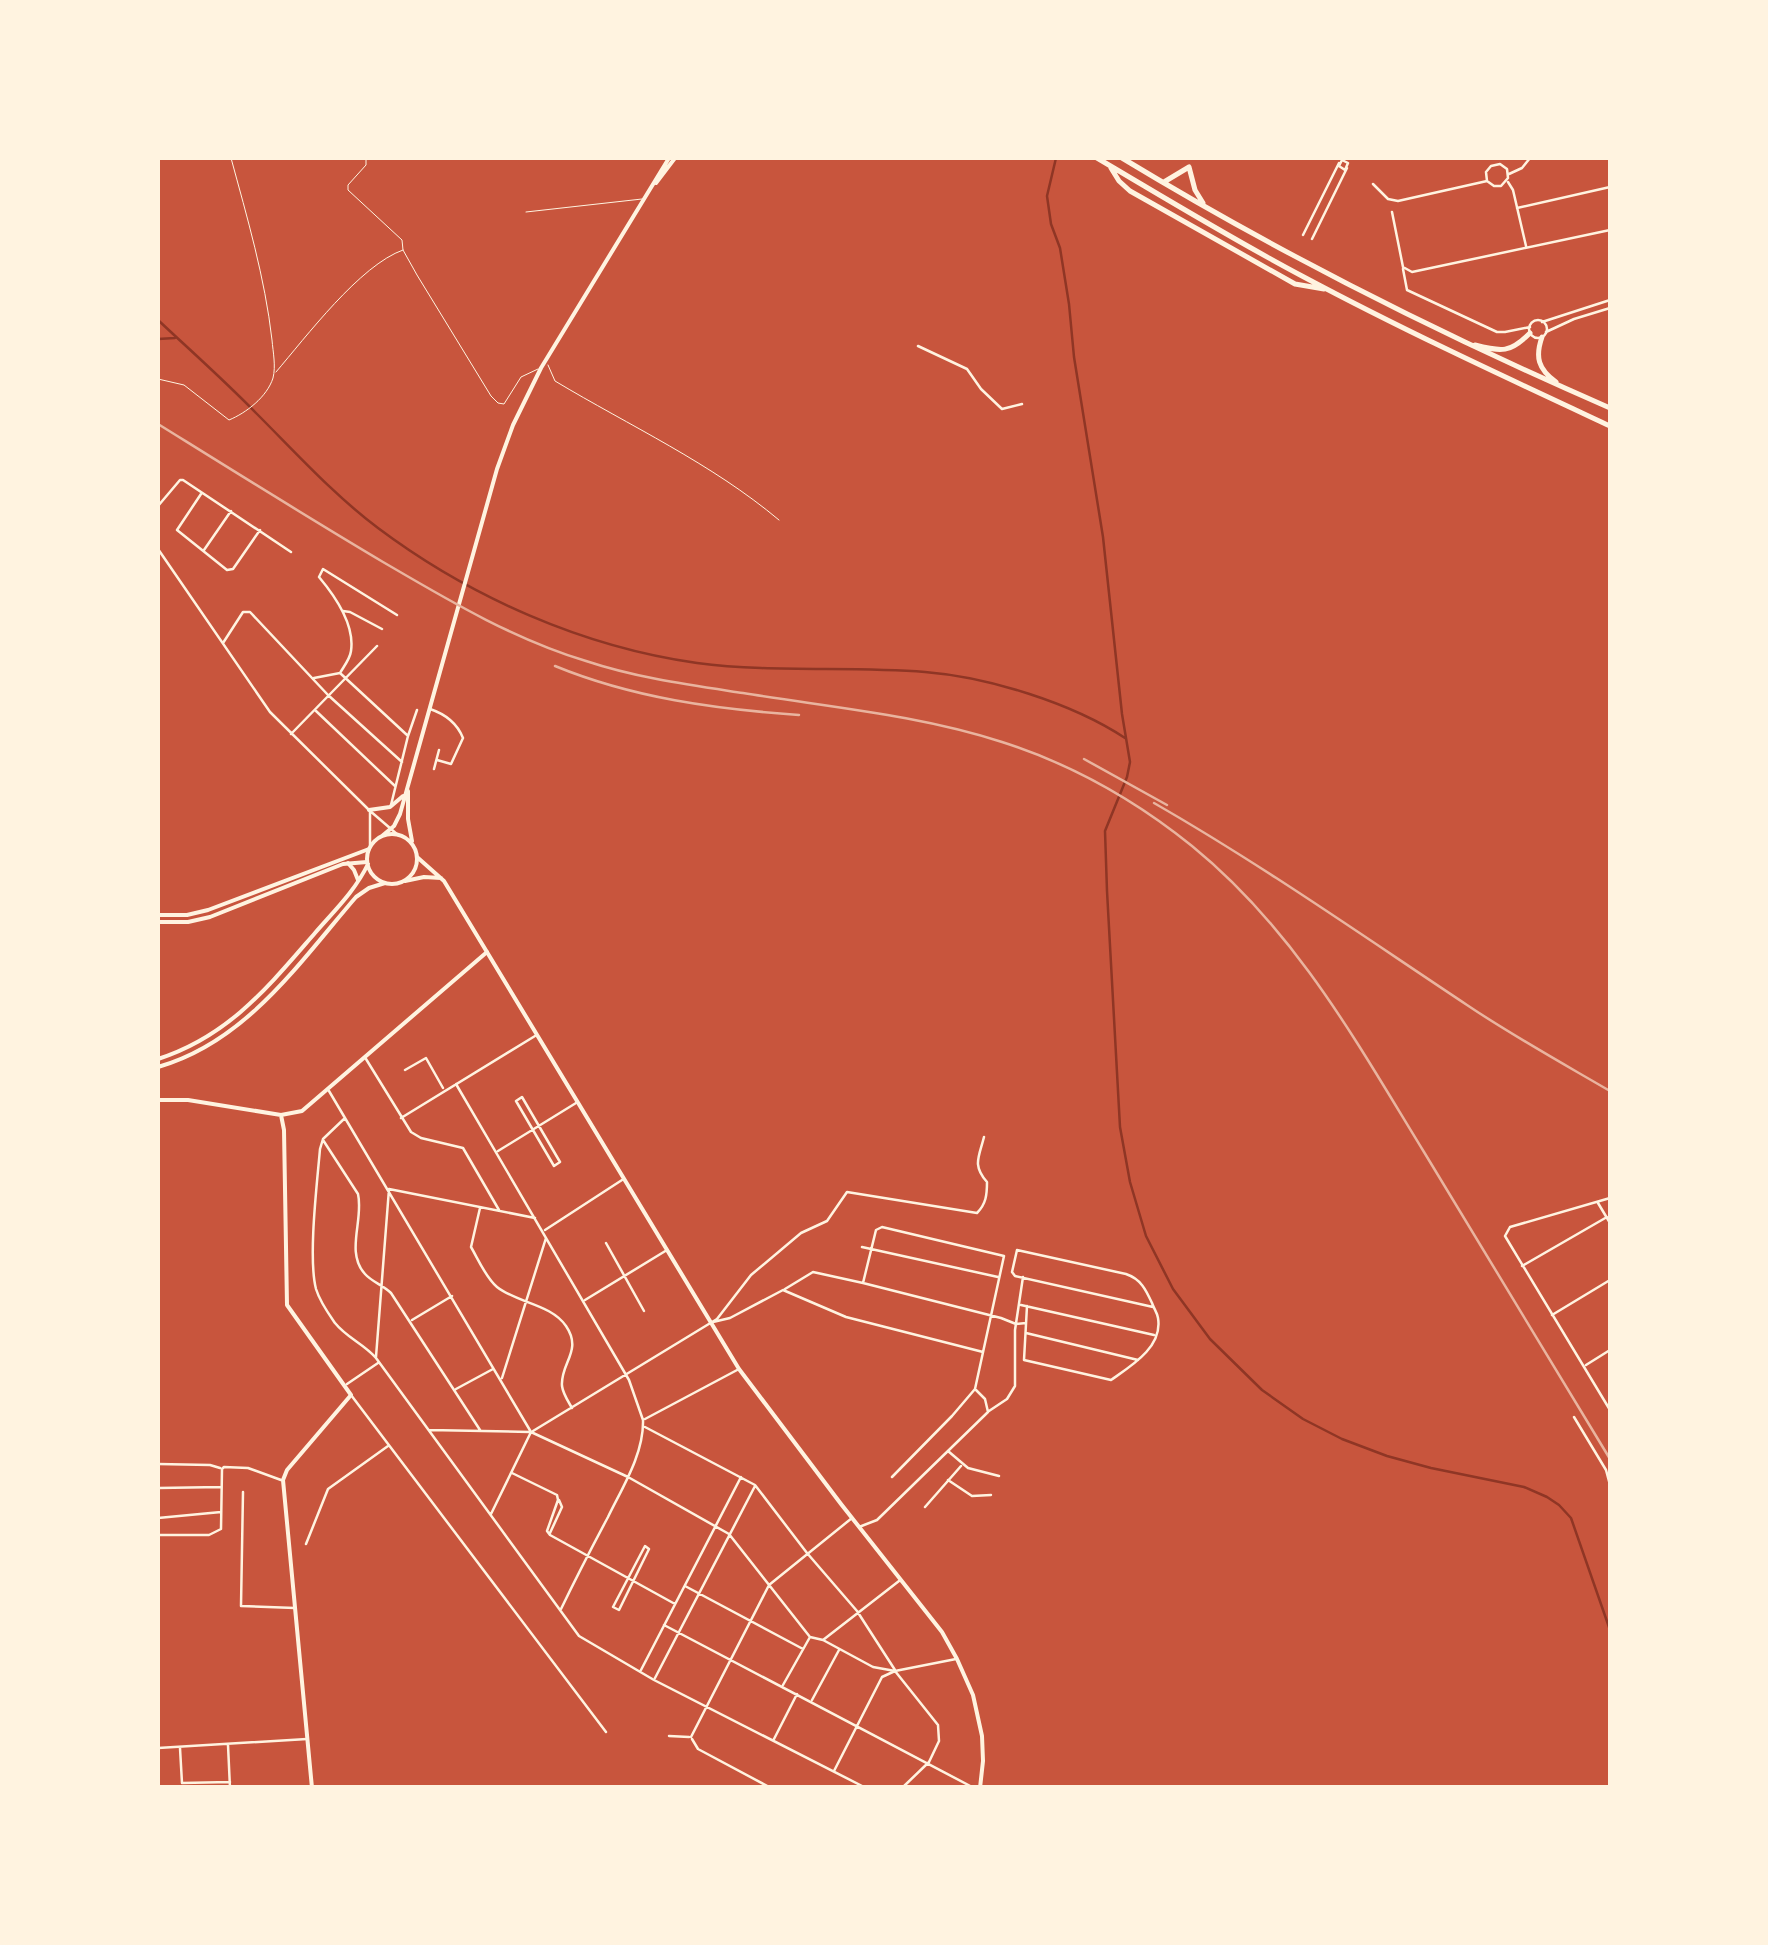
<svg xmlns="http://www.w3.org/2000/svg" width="1768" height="1945" font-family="'Noto Sans',sans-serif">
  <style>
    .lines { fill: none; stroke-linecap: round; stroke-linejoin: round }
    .stream { stroke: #8f3625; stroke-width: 2.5 }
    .service { stroke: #fff3e0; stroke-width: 1 }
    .minor { stroke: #fff3e0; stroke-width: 2.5 }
    .tertiary { stroke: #fff3e0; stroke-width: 4 }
    .secondary { stroke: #fff3e0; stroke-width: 4 }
    .primary { stroke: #fff3e0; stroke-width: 4 }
    .motorway { stroke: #fff3e0; stroke-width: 5 }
    .rail { stroke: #e9b49f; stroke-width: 2.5 }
  </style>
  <rect width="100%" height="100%" fill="#c8553d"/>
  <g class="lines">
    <path class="stream" d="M1056,158L1047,196L1051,224L1060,248L1069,304L1074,357L1103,537L1122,714L1130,762L1127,777L1105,831L1107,891L1120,1127L1130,1182L1146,1236L1173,1289L1210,1339L1262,1390L1303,1419L1342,1439L1387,1456L1431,1468L1524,1487L1547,1497L1559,1505L1571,1518L1610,1630
      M158,320C191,351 225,381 257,414C296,453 334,495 378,528C470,597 583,647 697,663C772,673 849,666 925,672C988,677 1072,703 1125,738
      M158,339L175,338"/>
    <path class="service" d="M366,158V165L348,185V190L402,240L403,250L417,275L491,396L498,403L504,404L521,377L538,369
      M526,212L642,199
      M548,365L555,381C630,426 711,463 779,520
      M276,372C306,337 360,265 403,250
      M158,379L184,385L229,420C246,413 267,397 273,378C276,366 273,352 272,340C265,278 247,217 231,158"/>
    <path class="minor" d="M1342,160L1348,163L1345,170L1339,166Z
      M1509,174L1522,168L1530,158
      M1508,182L1513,190L1526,246
      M1373,184L1388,199L1398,201L1487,181L1494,186H1501L1508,178L1507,169L1500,164L1491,166L1486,172L1487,181
      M1517,208L1610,187
      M1392,212L1403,267L1412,272L1610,230
      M1303,235L1339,163
      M1312,239L1347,168
      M1403,269L1407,290L1497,332H1505L1530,327
      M1529 329a9 9 0 1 1 18 0a9 9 0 1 1-18 0Z
      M1542,322L1610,300
      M1546,332L1574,319L1610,308
      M918,346L967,369L981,389L1002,409L1022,404
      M201,494L177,530L227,570L233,569L260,530
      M158,506L180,480H183L291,552
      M158,549L270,712L369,810L398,835
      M204,550L231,511
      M343,611L350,612L382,629
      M223,643L243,612H250L328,695L402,762
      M340,673L407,735
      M314,678L340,673C344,666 350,659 351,651C355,624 335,596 319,577L323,569L397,615
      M430,709C445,714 457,723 463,738L451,764L437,760
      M316,711L395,786
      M291,734L377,646
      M434,769L439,750
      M391,805L408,736L417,710
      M370,811V846
      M366,1059L411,1132L421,1138L463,1148L499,1210
      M405,1070L426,1058L443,1088
      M456,1084L629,1380L643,1420C644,1454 622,1488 608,1517C592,1547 576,1578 561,1609
      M329,1091L531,1432L628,1477L729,1534L810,1637L823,1640L873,1667L895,1671L938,1725L939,1741L929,1762L902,1788
      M522,1097L560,1162L554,1166L516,1101Z
      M345,1118L323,1139L320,1149C317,1184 308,1258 316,1289C320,1302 328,1313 335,1323C347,1338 364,1344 376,1358L579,1636L654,1680L866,1788
      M401,1118L535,1036
      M323,1140L358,1194C364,1220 345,1252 365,1274C372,1282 383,1285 391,1293L480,1430
      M498,1151L576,1103
      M1610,1198L1510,1227L1505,1236L1610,1410
      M1598,1203L1610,1223
      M480,1208L471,1247C478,1259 486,1278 497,1287C517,1303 551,1304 566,1326C583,1351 560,1363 562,1386C563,1394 568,1401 572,1408
      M545,1230L622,1180
      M606,1243L644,1311
      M862,1247L998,1277
      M1522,1266L1607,1217
      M863,1283L876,1230L882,1227L1004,1256L975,1389L952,1416L892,1477
      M785,1289L813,1272L863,1283L1001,1318L1016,1324L1026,1323
      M585,1300L667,1250
      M1021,1305L1154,1335
      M1027,1306L1024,1360L1111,1380C1131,1366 1163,1347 1158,1318C1157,1312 1154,1309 1152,1303C1146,1290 1141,1279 1126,1274L1017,1250L1012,1272L1015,1276L1153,1307
      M1552,1315L1610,1280
      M412,1320L452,1296
      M713,1322L730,1318L783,1290L846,1317L983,1352
      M1026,1333L1138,1360
      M376,1357L389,1189L535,1218
      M1586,1365L1610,1350
      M502,1378L546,1238
      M347,1384L378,1363
      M456,1389L493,1369
      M351,1395L606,1732
      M989,1411L1007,1399L1015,1386V1330L1023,1277
      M1574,1417L1606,1470L1610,1485
      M645,1419L739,1369
      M645,1427L755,1485L807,1553L857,1611L895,1670
      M429,1430L530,1432
      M533,1431L717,1319L751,1275L801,1233L827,1221L847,1192L977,1213C986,1204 987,1195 987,1182C972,1165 979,1157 984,1137
      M948,1451L968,1468L999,1476
      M158,1464L210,1465L220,1468
      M512,1473L557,1495L558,1500L547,1531L550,1535L675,1604
      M948,1480L972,1496L991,1495
      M158,1488L221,1487
      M243,1492L241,1606L295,1608
      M925,1507L961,1466
      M491,1514L531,1432
      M158,1518L221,1512
      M859,1527L877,1520L988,1412L985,1399L976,1390
      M550,1533L562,1507L559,1500
      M158,1535H209L221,1529L222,1469L224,1467L248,1468L281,1480
      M306,1544L328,1489L388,1446
      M645,1546L649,1549L619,1610L613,1607Z
      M685,1586L803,1649
      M664,1625L974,1788
      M823,1640L899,1581
      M641,1670L741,1477
      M655,1678L755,1486
      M783,1685L810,1637
      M812,1700L839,1650
      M669,1736L689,1737
      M691,1737L769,1585L852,1518
      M692,1739L698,1749L771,1788
      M774,1739L797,1694
      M228,1745L230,1788
      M158,1748L307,1739
      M180,1748L182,1783L230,1782
      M834,1771L882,1677L895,1671L956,1659"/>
    <path class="tertiary" d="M158,1100H188L281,1115L302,1111L487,952
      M281,1115L284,1130L287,1305L351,1395L287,1470L283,1480L312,1788"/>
    <path class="secondary" d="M417,857L444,881L739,1369L841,1504L942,1632L957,1659L973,1695L982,1736L983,1761L980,1788
      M405,881L424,877L441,878
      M158,915H187L208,910L369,849
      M158,922H188L210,917L343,864L367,862"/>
    <path class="primary" d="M656,183L675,158
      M408,791V819L412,841
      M369,810L390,807L403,796
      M367 859a25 25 0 1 1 50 0a25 25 0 1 1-50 0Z
      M382,836L394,826L400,814L497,469L513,425L541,368L669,158
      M348,863L354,870L358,880
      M158,1059C229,1036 268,987 315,933C335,910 355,891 368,864
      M158,1067C246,1042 299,963 356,897L369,888L385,883"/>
    <path class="motorway" d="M1097,158C1165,198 1232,239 1302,276C1403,330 1507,378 1610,426
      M1122,158C1279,253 1442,335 1610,408
      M1111,168L1119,181L1130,191L1295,284L1324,289
      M1164,182L1189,167L1195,190L1203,203
      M1542,337C1535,357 1538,369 1556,382
      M1475,345C1502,352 1510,353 1530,333"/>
    <path class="rail" d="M158,424C232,470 307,517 383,562C448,600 513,639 586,661C637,678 690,685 743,693C829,707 919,715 1002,742C1071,764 1135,800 1192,846C1295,930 1356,1041 1424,1152C1486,1255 1548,1357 1610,1459
      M555,666C633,698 715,709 799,715
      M1084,759L1167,805
      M1154,803C1262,865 1363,936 1467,1005C1513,1036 1562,1063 1610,1091"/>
  </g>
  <rect width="1768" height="1945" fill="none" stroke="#fff3e0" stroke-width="320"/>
</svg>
